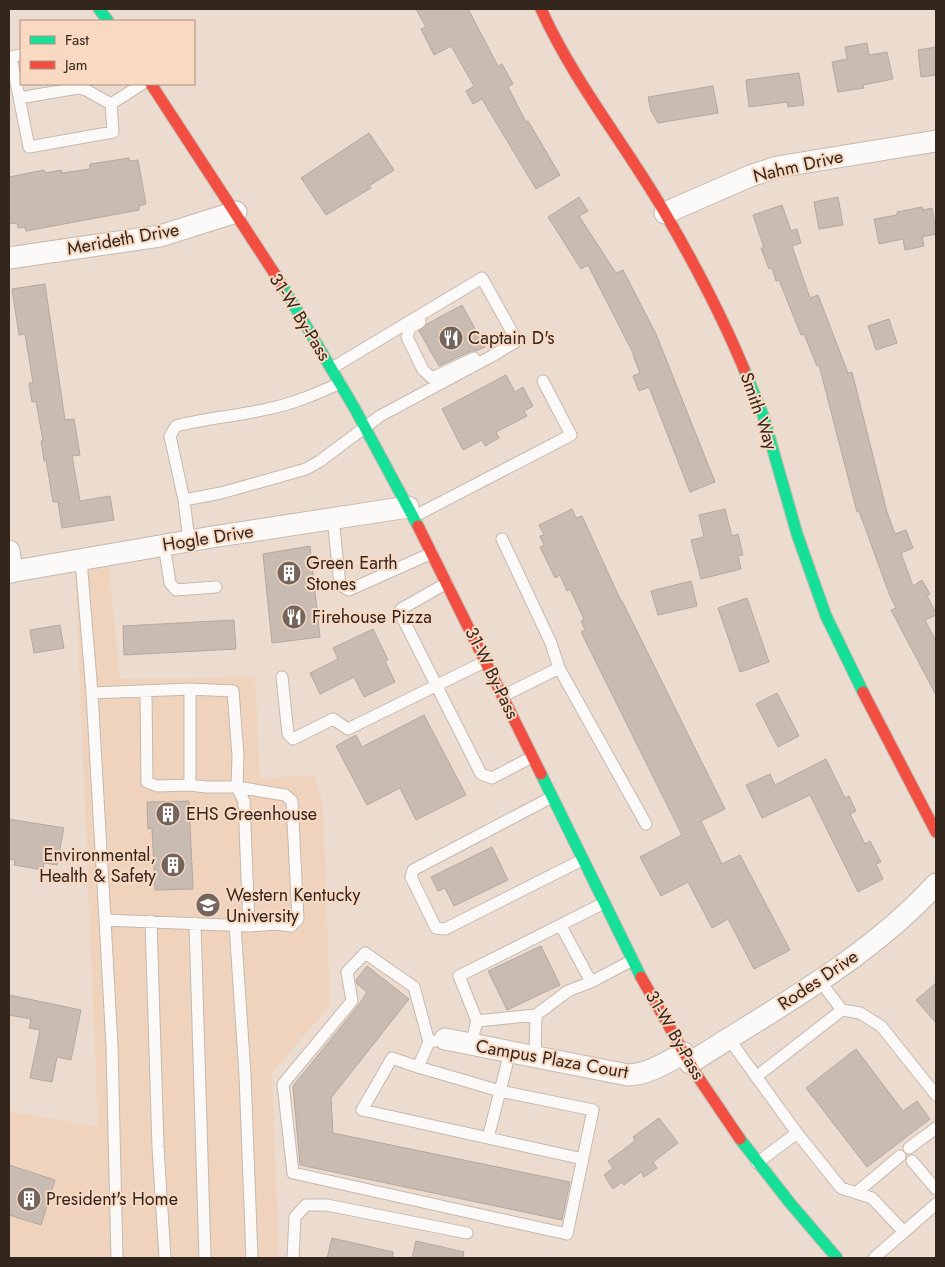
<svg xmlns="http://www.w3.org/2000/svg" width="945" height="1267" font-family="Jost,sans-serif">
  <style>
    .built { fill: #efd3bd }
    .building { fill: #c8bbb1; stroke: #b5a89e }
    .lines { fill: none; stroke-linecap: round; stroke-linejoin: round }
    .lane-casing { stroke: #c5b8ae; stroke-width: 13 }
    .street-casing { stroke: #c5b8ae; stroke-width: 23 }
    .fast-casing { stroke: #c5b8ae; stroke-width: 13 }
    .jam-casing { stroke: #c5b8ae; stroke-width: 13 }
    .lane { stroke: #fcfaf8; stroke-width: 11 }
    .street { stroke: #fcfaf8; stroke-width: 21 }
    .fast { stroke: #16e098; stroke-width: 11 }
    .jam { stroke: #f24e42; stroke-width: 11 }
    .labels { text-anchor: middle; stroke-width: 4; stroke-linejoin: round; paint-order: stroke }
    .street-label { font-size: 18px; fill: #32261d; stroke: #f9d9c2 }
    .poi-label { font-size: 18px; fill: #32261d; stroke: #f9d9c2; text-anchor: start }
  </style>
  <rect width="100%" height="100%" fill="#ecdbcf"/>
  <path class="built" d="M109,565L120,679L255,677L260,778L314,775L323,804L330,1005L272,1073L279,1258H9V1111L98,1127L75,569Z"/>
  <path class="building" d="M416,9H468L498,66L502,64L513,84L508,87L526,122L528,121L560,175L536,189L482,99L473,104L466,91L474,86L451,46L434,55L421,29L426,27Z
    M867,43L869,55L887,52L893,79L863,85L864,88L838,92L832,62L847,59L845,47Z
    M936,47V75L921,77L918,50Z
    M799,73L804,105L788,107L787,102L749,107L746,80Z
    M713,86L718,113L658,123L651,111L648,97Z
    M369,133L394,170L369,186L371,188L326,215L301,178Z
    M129,158L130,161L138,160L146,204L139,206V210L26,231L25,227L18,228L17,223L9,224V177L44,170L45,173L61,170L62,173L90,169V164Z
    M579,197L588,211L579,216L616,273L623,270L656,334L715,482L690,492L649,387L639,391L633,376L640,373L633,355H634L588,265L581,269L548,217Z
    M838,197L843,225L819,229L814,202Z
    M782,205L791,231L797,229L801,243L792,246L810,298L818,295L848,373L852,372L887,512L895,534L906,530L913,548L901,553L913,586L922,580L930,594L927,596L936,613V615L925,620L936,641V695L891,610L896,608L890,596L859,511L857,512L819,365L817,366L804,334L801,335L779,280L776,281L772,268L769,269L761,248H764L753,215Z
    M922,207L923,210L932,208L936,229V234L922,237L924,246L905,250L903,239L879,244L874,219L897,215V212Z
    M45,284L65,420L74,419L80,455L72,456L80,501L110,496L114,520L62,528L58,502H53L46,460L44,461L41,441H43L36,401L32,402L29,383H33L25,334L19,335L12,289Z
    M462,305L485,347L476,351H471L439,366L419,331L427,324Z
    M889,319L897,343L876,350L868,326Z
    M506,375L515,392L523,387L533,406L524,411L527,416L496,432L499,438L485,446L482,440L463,450L442,409Z
    M572,509L576,518L582,516L621,601H622L725,809L701,821L722,864L740,855L790,950L754,969L728,919L712,928L688,882L661,896L640,857L682,835L581,632L585,630L581,621L584,619L570,589L567,591L560,575L555,578L540,547L544,545L540,536L544,535L539,525Z
    M725,509L732,536L738,534L743,555L738,556L741,569L701,579L691,540L704,537L699,515Z
    M310,546L320,637L272,643L263,554Z
    M691,581L697,606L658,615L651,591Z
    M747,598L769,662L740,672L718,608Z
    M234,620L236,649L124,655L123,626Z
    M60,625L64,648L34,653L30,630Z
    M373,629L388,660L385,661L395,682L364,697L354,677L320,694L310,673L338,659L333,648Z
    M777,693L799,736L778,747L756,704Z
    M424,715L466,795L416,820L400,788L367,805L336,746L356,735L362,747Z
    M826,759L845,798L849,796L856,811L850,814L865,844L870,841L881,862L876,864L883,879L858,892L810,795L762,818L746,785L770,774L775,785Z
    M189,801L193,889L155,890L152,828L148,829L147,802Z
    M9,819L64,828L57,865L44,863L43,870L14,865L15,860L9,859Z
    M492,847L508,880L454,906L445,888L438,891L431,877Z
    M541,946L560,985L507,1010L488,971Z
    M367,966L409,999L331,1098L333,1133L570,1182L562,1220L300,1165L293,1086L358,1006L367,992L357,984L356,980Z
    M936,983V1023L916,1000Z
    M9,995L81,1010L71,1060L57,1057L52,1082L30,1078L40,1030L29,1028L31,1019L9,1015Z
    M856,1049L903,1111L917,1101L930,1119L867,1167L806,1088Z
    M659,1118L678,1143L653,1162L657,1168L644,1177L641,1172L624,1185L622,1182L613,1189L604,1175L613,1168L608,1161L635,1141L633,1137Z
    M9,1165L55,1180L41,1225L9,1215Z
    M332,1238L393,1252V1258H327Z
    M416,1241L464,1252L463,1258H412Z"/>
  <g class="lines">
    <defs>
      <path id="lane" d="M21,55L11,57L29,147L113,132L111,104L142,84
        M19,98L78,88L86,90L111,104
        M420,322L410,328L407,337L423,370L432,378L474,358
        M184,500L221,493L306,469L320,461L380,416L492,356L517,341L482,278L332,368
        M413,517L571,435L543,381
        M333,518L340,585L349,590L432,553
        M502,539L551,643L559,668L503,696
        M189,541L184,500L170,436L176,426C206,418 237,416 267,409C293,404 316,394 340,383
        M164,545L170,583L176,590L216,587
        M81,560L92,693L105,920L249,926L275,924L291,926L298,919L292,801L285,795L237,787
        M447,583L401,609V615L481,774L492,778L532,757
        M559,668L646,824
        M282,677L288,734L293,739L333,719L348,729L486,661
        M146,691L147,782L157,786L190,785V689
        M92,693L190,689L233,691L238,756L237,787H206L190,785
        M237,787L244,801L249,926
        M552,797L413,870L411,877L436,928L445,929L582,860
        M105,920L112,1046L117,1258
        M151,921L158,1147L165,1258
        M195,923L205,1258
        M235,925L245,1075L252,1258
        M591,982L633,960
        M842,1010L860,1013L881,1026L936,1095
        M477,1021L536,1015
        M729,1039L797,1133L757,1163
        M436,1041L429,1042L418,1067L500,1091L510,1052
        M429,1042L414,987L365,953L347,972L352,1001L283,1084L293,1173L567,1234L593,1110L500,1091L488,1138
        M471,1044L477,1021L459,976L604,903
        M535,1057L536,1015L568,991L591,982L561,926
        M418,1067L392,1058L362,1110L583,1159
        M756,1077L842,1010L819,980
        M797,1133L841,1188L872,1198L904,1232
        M909,1148L936,1128
        M912,1161L936,1189
        M856,1193L900,1156
        M293,1258L295,1217L306,1205H327L467,1233
        M874,1258L936,1204"/>
      <path id="street" d="M665,213L750,176L777,167L936,141
        M9,258L160,236L236,212
        M9,551L12,572
        M9,572L212,537L408,507
        M445,1039L628,1075C649,1074 665,1063 684,1053
        M690,1063C774,1009 869,958 936,884"/>
      <path id="fast" d="M99,9L108,21
        M282,285L355,409L418,526
        M744,369L763,415L797,534L826,616L863,692
        M541,774L641,977
        M740,1139L790,1203L837,1258"/>
      <path id="jam" d="M541,9C574,82 625,144 665,213C694,263 722,316 744,369
        M151,84L282,285
        M418,526L541,774
        M863,692L936,832
        M641,977L696,1074L740,1139"/>
    </defs>
    <use href="#lane" class="lane-casing"/>
    <use href="#street" class="street-casing"/>
    <use href="#fast" class="fast-casing"/>
    <use href="#jam" class="jam-casing"/>
    <use href="#lane" class="lane"/>
    <use href="#street" class="street"/>
    <use href="#fast" class="fast"/>
    <use href="#jam" class="jam"/>
  </g>
  <defs>
    <symbol id="restaurant-disc" viewBox="-11 -11 22 22"><circle r="9.5" fill="#73655b" stroke="#f9d9c2"/><path d="M-5-6h1v4h1v-4h1v4h1v-4h1v5L-1.5 .5V6h-2V.5L-5-1ZM5-6V6H3V1.5H1.5Q1.5-4 5-6Z" fill="#fff"/></symbol>
    <symbol id="building-disc" viewBox="-11 -11 22 22"><circle r="9.5" fill="#73655b" stroke="#f9d9c2"/><path d="M-4-6H4V6H1V3H-1V6H-4ZM-2.5-4.3h1.7v1.8h-1.7ZM.8-4.3h1.7v1.8H.8ZM-2.5-1h1.7V.8h-1.7ZM.8-1h1.7V.8H.8Z" fill="#fff"/></symbol>
    <symbol id="university-disc" viewBox="-11 -11 22 22"><circle r="9.5" fill="#73655b" stroke="#f9d9c2"/><path d="M0-5L7-2L0 1L-7-2ZM-4 1L0 2.5L4 1V4Q0 6-4 4Z" fill="#fff"/></symbol>
  </defs>
  <g fill-rule="evenodd">
    <use href="#restaurant-disc" x="437" y="324" width="28" height="28"/>
    <use href="#building-disc" x="275" y="559" width="28" height="28"/>
    <use href="#restaurant-disc" x="280" y="603" width="28" height="28"/>
    <use href="#building-disc" x="154" y="800" width="28" height="28"/>
    <use href="#building-disc" x="159" y="851" width="28" height="28"/>
    <use href="#university-disc" x="194" y="891" width="28" height="28"/>
    <use href="#building-disc" x="15" y="1185" width="28" height="28"/>
  </g>
  <g class="labels">
    <g class="street-label">
      <text transform="translate(798 166) rotate(-13)" y="6">Nahm Drive</text>
      <text transform="translate(123 239) rotate(-10)" y="6">Merideth Drive</text>
      <text transform="translate(300 317) rotate(58)" y="6">31-W By-Pass</text>
      <text transform="translate(759 411) rotate(71)" y="6">Smith Way</text>
      <text transform="translate(208 538) rotate(-9)" y="6">Hogle Drive</text>
      <text transform="translate(492 673) rotate(64)" y="6">31-W By-Pass</text>
      <text transform="translate(818 980) rotate(-34)" y="6">Rodes Drive</text>
      <text transform="translate(675 1035) rotate(60)" y="6">31-W By-Pass</text>
      <text transform="translate(552 1059) rotate(10)" y="6">Campus Plaza Court</text>
    </g>
    <g class="poi-label">
      <text x="468" y="344">Captain D's</text>
      <text x="306" y="569">Green Earth<tspan x="306" dy="21">Stones</tspan></text>
      <text x="312" y="623">Firehouse Pizza</text>
      <text x="186" y="820">EHS Greenhouse</text>
      <text x="156" y="861" text-anchor="end">Environmental,<tspan x="156" dy="21">Health &amp; Safety</tspan></text>
      <text x="226" y="901">Western Kentucky<tspan x="226" dy="21">University</tspan></text>
      <text x="46" y="1205">President's Home</text>
    </g>
  </g>
  <rect width="945" height="1267" fill="none" stroke="#32261d" stroke-width="20"/>
  <rect x="20" y="20" width="175" height="65" fill="#f9d9c2" stroke="#a99180"/>
  <rect x="30" y="36" width="25" height="8" fill="#16e098" stroke="#a99180"/>
  <text x="65" y="45" font-size="15" fill="#32261d">Fast</text>
  <rect x="30" y="61" width="25" height="8" fill="#f24e42" stroke="#a99180"/>
  <text x="65" y="70" font-size="15" fill="#32261d">Jam</text>
</svg>
